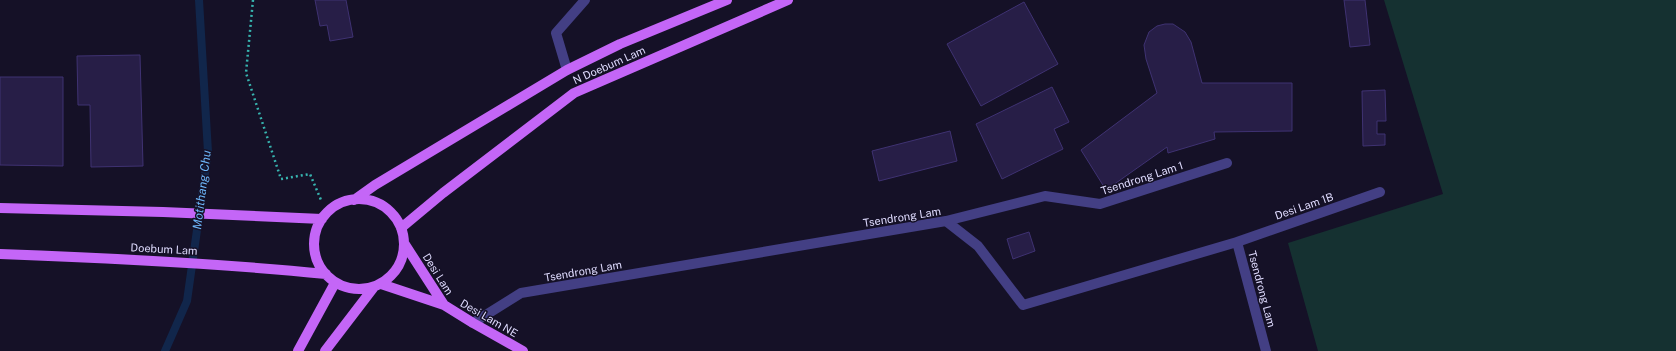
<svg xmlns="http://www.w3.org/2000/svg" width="1676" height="351" font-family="'Public Sans',sans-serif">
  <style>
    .green { fill: #153131 }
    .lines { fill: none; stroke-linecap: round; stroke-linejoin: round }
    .stream { stroke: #11264b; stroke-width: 8 }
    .building { fill: #271e47; stroke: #3f3272 }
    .path { stroke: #37b4af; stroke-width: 2.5; stroke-dasharray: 2 3; stroke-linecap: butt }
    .minor { stroke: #433f84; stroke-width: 10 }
    .major { stroke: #c466f7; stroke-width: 10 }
    .labels { text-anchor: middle; stroke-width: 3; stroke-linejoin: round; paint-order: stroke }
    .street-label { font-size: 11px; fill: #dedafd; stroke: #151127 }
    .water-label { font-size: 12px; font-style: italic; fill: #6db5f8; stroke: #151127 }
  </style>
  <rect width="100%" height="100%" fill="#151127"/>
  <path class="green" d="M1384,0H1676V351H1318L1288,243L1443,194Z"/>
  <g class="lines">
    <path class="stream" d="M165,351L187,301L208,152L199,0"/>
  </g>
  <path class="building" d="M315,0H346L353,37L330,41L327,25L320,26Z
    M1344,0H1365L1370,45L1350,47Z
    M1024,2L1058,64L981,106L947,44Z
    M1165,24H1173L1185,32L1191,42L1202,83H1292V131L1214,132L1215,139L1168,153L1167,147L1106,190L1081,150L1157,93L1146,59L1144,45L1149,32L1157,26Z
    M140,55L143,166L91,167L90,105H78L77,56Z
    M0,77H63V166L0,165Z
    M1052,87L1069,122L1054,129L1063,149L1002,179L976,124Z
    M1385,90L1386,121H1377V134H1385V145L1363,146L1362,91Z
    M950,131L957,161L879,181L872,151Z
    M1029,232L1035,251L1013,259L1007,239Z"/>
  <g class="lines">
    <path class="path" d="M253,0L246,73L281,179L310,174L321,200"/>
    <path class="minor" d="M567,70L556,33L585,0
      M946,221L1045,196L1100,204L1227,163
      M1237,242L1380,192
      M473,323L521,293L946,221L978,246L1023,305L1237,242L1266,351"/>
    <path class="major" d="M314 244a45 45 0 1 1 90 0a45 45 0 1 1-90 0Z
      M354,200L375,185L567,70L620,44L727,0
      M0,208L163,212L322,219
      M401,228L443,193L574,93L788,0
      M404,243L444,305
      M0,254C109,258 217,263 326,274
      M381,284L444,305L473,323L523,351
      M298,351L335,283
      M325,351L374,287"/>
  </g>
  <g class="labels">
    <g class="street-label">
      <text transform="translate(609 65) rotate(-24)" y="4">N Doebum Lam</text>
      <text transform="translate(1142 178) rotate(-18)" y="4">Tsendrong Lam 1</text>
      <text transform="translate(1304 206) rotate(-19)" y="4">Desi Lam 1B</text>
      <text transform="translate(902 217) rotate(-9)" y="4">Tsendrong Lam</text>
      <text transform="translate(164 249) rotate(3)" y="4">Doebum Lam</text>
      <text transform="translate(583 271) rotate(-10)" y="4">Tsendrong Lam</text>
      <text transform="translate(438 274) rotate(58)" y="4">Desi Lam</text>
      <text transform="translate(1262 289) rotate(75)" y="4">Tsendrong Lam</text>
      <text transform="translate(489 318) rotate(30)" y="4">Desi Lam NE</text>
    </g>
    <g class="water-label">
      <text transform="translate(202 190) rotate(-83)" y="4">Motithang Chu</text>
    </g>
  </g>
</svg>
